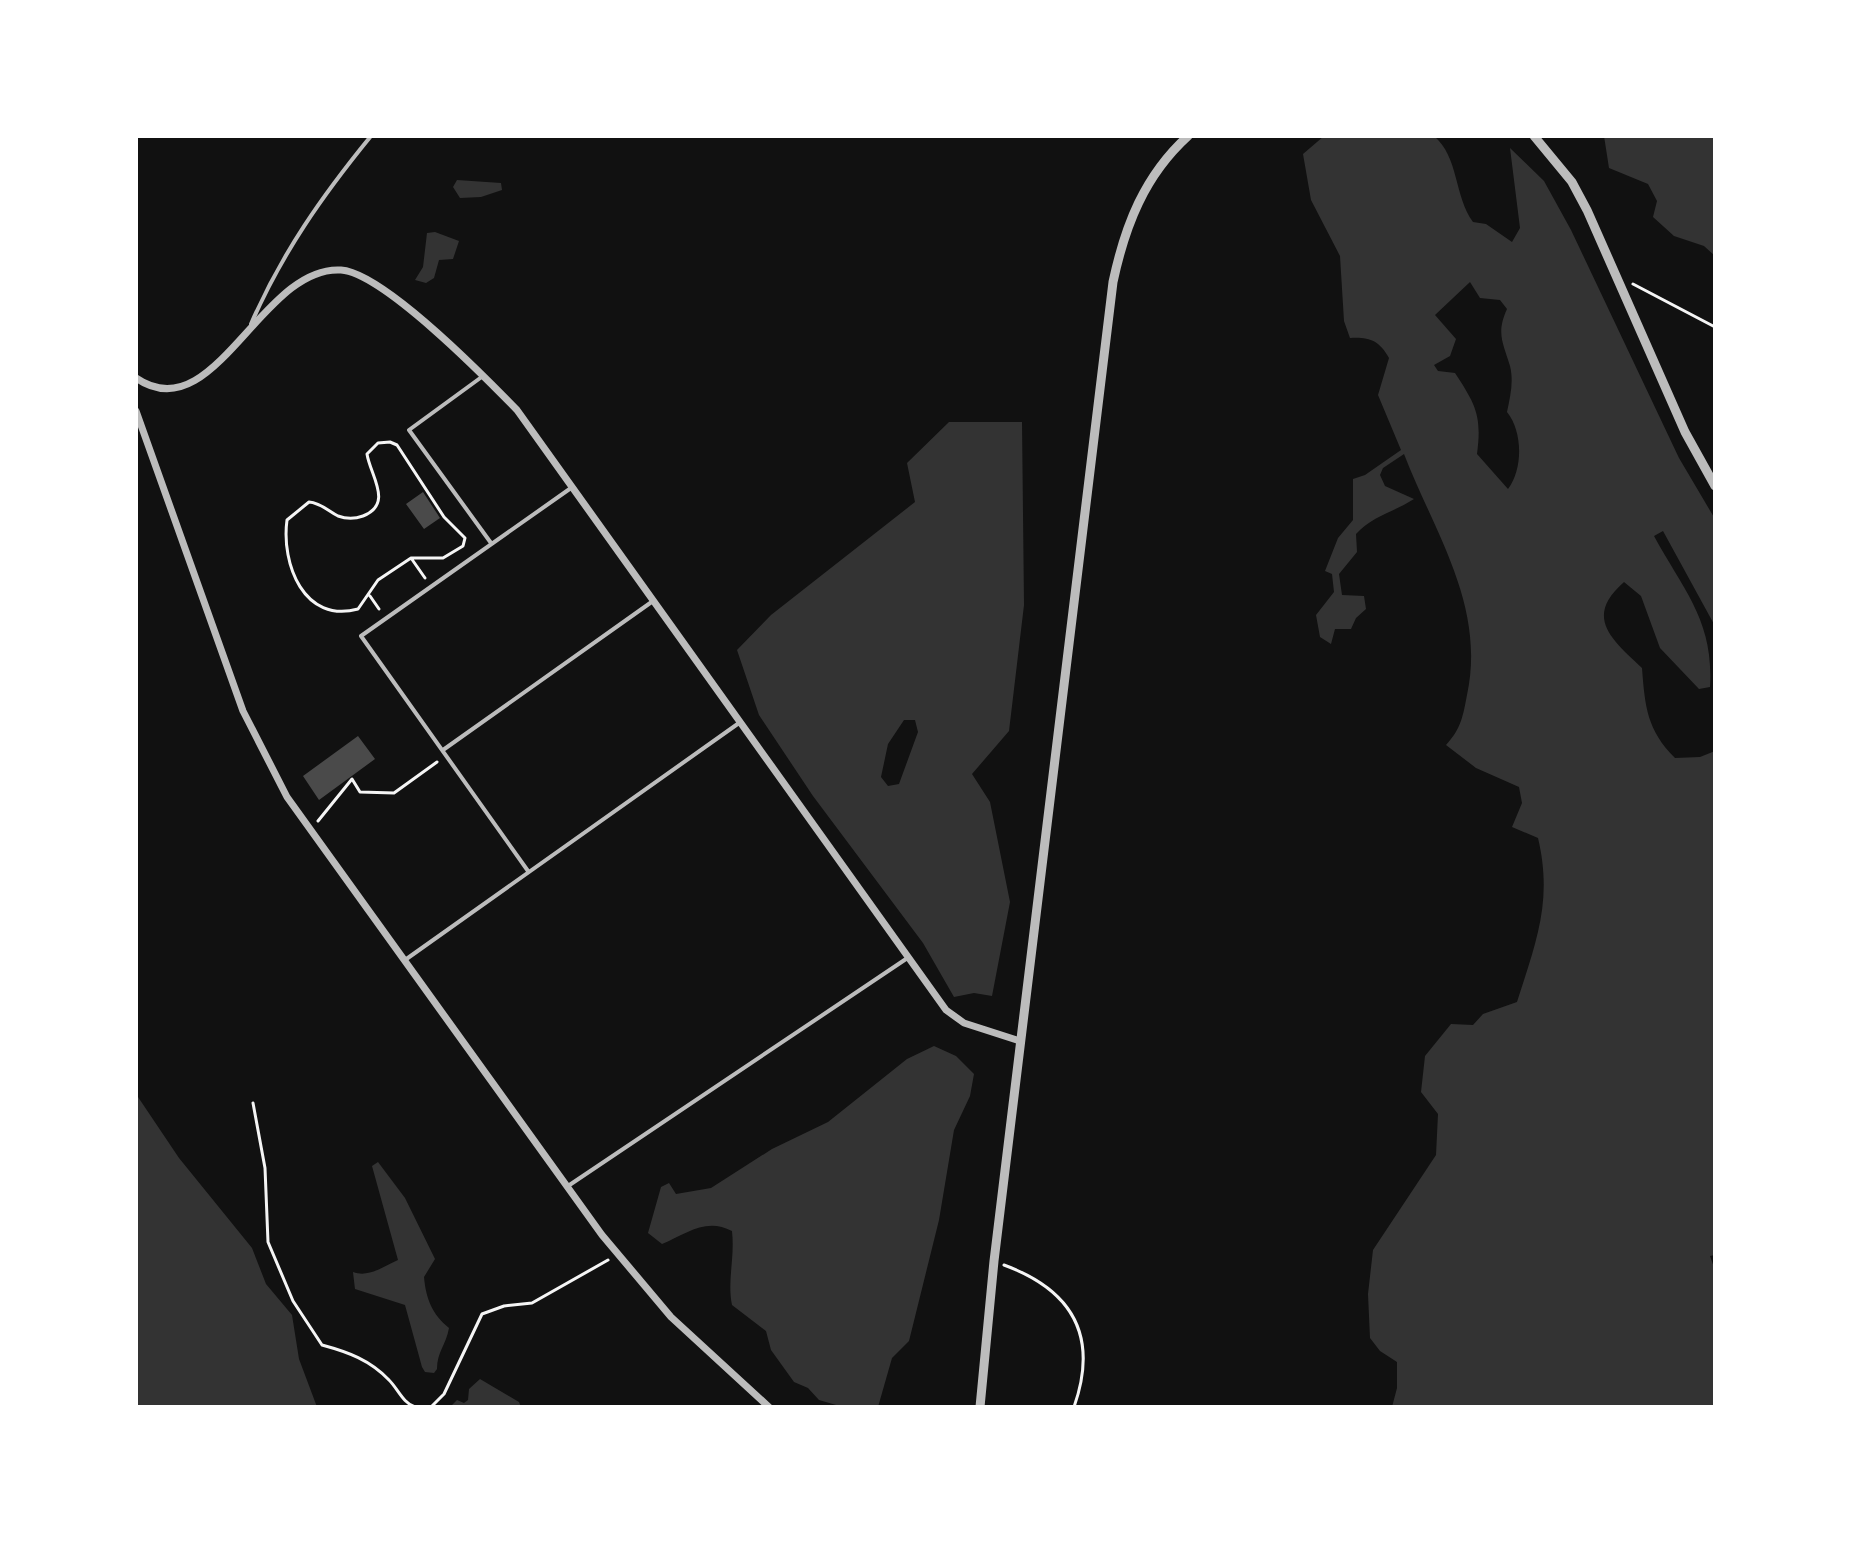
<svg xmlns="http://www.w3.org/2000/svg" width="1851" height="1543" font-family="'Titillium Web',sans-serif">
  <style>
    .water { fill: #333; fill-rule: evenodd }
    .building { fill: #4a4a4a }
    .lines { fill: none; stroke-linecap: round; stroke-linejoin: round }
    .path { stroke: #f5f5f5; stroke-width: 3 }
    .service { stroke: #bcbcbc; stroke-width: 4 }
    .minor { stroke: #bcbcbc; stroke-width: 7 }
    .tertiary { stroke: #bcbcbc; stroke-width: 9 }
  </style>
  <rect width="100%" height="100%" fill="#111"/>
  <path class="water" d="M1324,136H1434C1459,157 1454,196 1473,222L1486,224L1512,242L1520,228L1510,148L1544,181L1571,230L1679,458L1715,519V626L1663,531L1654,536C1684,591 1714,621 1710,687L1699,689L1660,648L1641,596L1624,582C1584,617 1611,639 1642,668C1645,707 1647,730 1675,758L1700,757L1715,751V1255L1710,1256L1715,1270V1407H1392L1397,1388V1362L1380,1351L1370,1338L1368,1294L1373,1250L1436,1155L1438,1114L1421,1092L1425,1056L1451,1024L1473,1025L1483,1014L1517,1002C1536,942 1553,901 1538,838L1512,827L1522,803L1519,787L1476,768L1446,745C1461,729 1463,716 1467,695C1486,606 1435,534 1404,454L1383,468L1380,475L1385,486L1414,499C1394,512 1372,516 1356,534L1357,552L1339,574L1342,595L1364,596L1366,609L1356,618L1351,629H1335L1331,644L1320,637L1316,615L1334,592L1332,574L1325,571L1338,538L1353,520V479L1365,475L1401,450L1378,395L1389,358C1379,340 1369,337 1350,338L1344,321L1340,256L1311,200L1303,154ZM1470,282L1480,298L1500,300L1507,309C1496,333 1503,343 1510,366C1514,382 1510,397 1507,412C1523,432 1523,469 1508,489L1477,454C1482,416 1476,405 1455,373L1438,371L1434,365L1450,356L1456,339L1435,315Z
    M1604,136H1715V256L1704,246L1674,236L1653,217L1657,201L1648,184L1609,168Z
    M457,180L501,183L502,190L481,197L460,198L453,187Z
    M435,232L459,241L453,259L439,260L434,278L426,283L415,280L423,267L427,233Z
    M949,422H1022L1024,605L1009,731L972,774L990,802L1010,902L992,996L974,993L954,997L923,943L813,796L759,715L737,650L771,615L915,502L907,463ZM904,720H915L918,732L899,784L888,786L881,777L888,744Z
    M934,1046L956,1056L974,1074L970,1096L954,1130L939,1220L909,1341L892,1358L878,1407H843L819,1400L808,1388L794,1382L771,1350L766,1331L732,1305C727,1281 735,1258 732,1231C706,1217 686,1234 662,1244L648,1233L661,1187L669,1183L676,1194L711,1188L772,1149L828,1122L907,1059Z
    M136,1094L179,1158L252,1248L266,1284L292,1315L299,1359L317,1407H136Z
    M378,1162L405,1198L435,1259L424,1277C426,1299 432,1314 449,1328C446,1345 437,1352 437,1369L434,1373L425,1372L422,1367L405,1305L355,1289L353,1272C369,1278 384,1266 398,1260L372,1166Z
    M480,1379L519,1402L521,1407H450L457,1400L464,1403L468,1400L469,1389Z"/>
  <path class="building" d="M423,492L440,518L424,529L406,504Z
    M358,736L375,759L319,800L303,776Z"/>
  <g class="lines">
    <path class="path" d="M1633,284L1715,327
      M390,442L397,445L444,517L465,538L463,546L443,558H411L378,580L358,609C304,624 281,564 287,520L309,502C321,503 328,511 338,516C346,519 355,519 363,516C394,504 370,475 367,454L378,443Z
      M411,558L425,578
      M370,596L379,609
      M318,821L352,779L360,792L394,793L437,762
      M253,1103L265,1168L268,1242L293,1301L322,1345C348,1352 370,1360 389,1380C398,1389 403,1403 415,1407
      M1004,1265C1072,1290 1099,1336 1074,1407
      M431,1407L444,1394L482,1314L504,1306L532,1303L608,1260"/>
    <path class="service" d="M251,324C282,253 322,196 371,136
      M483,376L409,430L491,543
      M443,750L653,601
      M528,871L361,636L571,488
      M405,960L739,723
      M568,1186L906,959"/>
    <path class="minor" d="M136,378C214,432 261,265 341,270C383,273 485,377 517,410L946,1010L964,1023L1020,1041
      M136,411L243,711L287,797L602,1235L671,1317L769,1407"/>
    <path class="tertiary" d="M1534,136L1572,182L1587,210L1685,432L1715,486
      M980,1407L994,1261L1113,282C1125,226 1144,176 1188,136"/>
  </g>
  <rect width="1851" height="1543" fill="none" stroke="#ffffff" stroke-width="276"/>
</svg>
